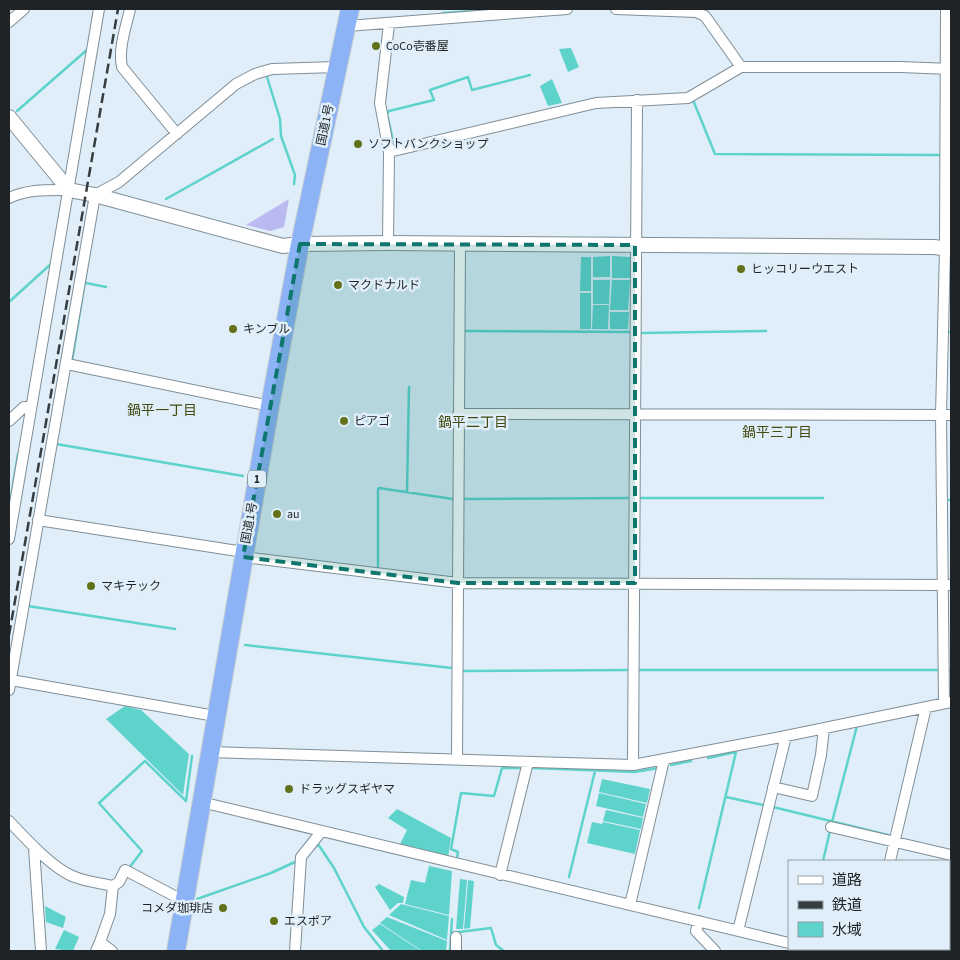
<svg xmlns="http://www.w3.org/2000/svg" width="960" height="960" font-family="'Source Sans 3','Noto Sans JP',sans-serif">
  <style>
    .green { fill: #bbbaf0 }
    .water { fill: #5ed3cc }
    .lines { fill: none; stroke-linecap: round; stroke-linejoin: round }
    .stream { stroke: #5ed3cc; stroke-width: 2.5 }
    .street-casing { stroke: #808e97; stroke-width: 12 }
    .secondary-casing { stroke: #808e97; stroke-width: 16 }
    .highway-casing { stroke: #cdcfcf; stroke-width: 20 }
    .street { stroke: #fff; stroke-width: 10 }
    .secondary { stroke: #fff; stroke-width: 14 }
    .highway { stroke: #8db3f7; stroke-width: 18 }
    .rail { stroke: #363d41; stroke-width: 2.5; stroke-dasharray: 10 5; stroke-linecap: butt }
    .marked { fill: #0f766e; fill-opacity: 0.2; stroke: #0f766e; stroke-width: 4; stroke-dasharray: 10 6; stroke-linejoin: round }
    .poi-dot { fill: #64711b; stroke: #dfeef8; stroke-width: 2 }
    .labels { text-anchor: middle; stroke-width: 5; stroke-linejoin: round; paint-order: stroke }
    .shield { fill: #dfeef8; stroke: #576065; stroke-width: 1 }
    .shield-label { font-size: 11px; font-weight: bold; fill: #1d2326 }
    .poi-label { font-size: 12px; fill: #1d2326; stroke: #dfeef8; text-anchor: start }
    .street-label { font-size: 12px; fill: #1d2326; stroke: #dfeef8 }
    .neighbourhood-label { font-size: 14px; fill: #434b11; stroke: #dfeef8 }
  </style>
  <rect width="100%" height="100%" fill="#dfeef8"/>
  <path class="green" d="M289,199L284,227L270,231L246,225Z"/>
  <path class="water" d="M571,48L579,67L568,72L559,49Z
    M552,79L562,103L548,106L540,86Z
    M610,256V277H593V257Z
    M612,256L630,257V278H612Z
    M581,257H591V291H580Z
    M593,280H610L609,304H593Z
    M612,280H630L628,310H610Z
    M580,293H591V329H580Z
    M593,305H609L608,329H592Z
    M610,312H629L628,329H610Z
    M125,706L141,710L189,754L183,795L106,719Z
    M602,779L650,789L647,803L599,792Z
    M599,793L646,804L643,817L596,806Z
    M397,809L451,838L448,857L400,844L407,830L388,818Z
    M606,810L643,818L641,829L603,821Z
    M592,822L602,824L603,822L640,830L635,854L587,843Z
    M429,866L452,871L449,915L405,904L411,880L425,883Z
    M460,879L467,880L463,929H456Z
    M468,880L474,881L470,928L464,929Z
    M379,884L404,897L403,903H398L390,910L375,887Z
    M401,904L449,916L447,940L389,915Z
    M45,906L66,917L63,928L46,922Z
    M387,917L447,941L446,951H422L380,923Z
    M380,924L421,951H391L372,930Z
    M64,930L79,937L73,951L55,949Z"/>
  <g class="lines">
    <path class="stream" d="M443,13L504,9
      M267,77L280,119L281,136L295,175L294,184
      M693,100L715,154L940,155
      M17,111L88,49
      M394,145L387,114L389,111L434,100L430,90L468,77L472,90L530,75
      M166,199L273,139
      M86,283L106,287
      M9,302L52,263
      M463,331L629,332
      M949,332H951
      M641,333L766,331
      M72,361L89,256
      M56,444L243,476
      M407,492L409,387
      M641,498H823
      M463,499L631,498
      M949,500H951
      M9,509L18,454
      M378,567V489L379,488L453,499
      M28,606L175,629
      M245,645L452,668
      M640,670H941
      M462,671L631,670
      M949,671H951
      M671,765L691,761
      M533,768L635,772L658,768
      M726,797L763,805
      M773,807L888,835
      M832,822L857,726
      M314,848L318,844L334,868L364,927L383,951
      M457,858L458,852L451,849L461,793L494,796L502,768H522
      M823,861L830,831
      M129,868L142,851L99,803L145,761L186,801L192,756
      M569,877L595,771
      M197,899L271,873L295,862
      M699,908L736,752L708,758
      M451,933L491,928L496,945L504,951
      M450,951L452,919"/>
    <defs>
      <path id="street" d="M130,9C126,27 118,49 122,67L177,134
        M616,9L696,12L705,16L741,67
        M9,22L24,9
        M347,26L567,9
        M389,152L596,103L688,98L741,67H900L951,69
        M9,198C28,189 48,190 69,190
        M388,243L389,152L380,103L389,24
        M67,364L270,406
        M458,414L951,415
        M9,421L24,407H31
        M38,520L244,552
        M9,539L99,9
        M243,557L458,583L951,585
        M11,680L215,716
        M9,690L95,195L119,182L236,84L255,74L272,69L337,67
        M944,703L941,415L945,249L946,9
        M210,752L633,765L786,736L951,702
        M457,759L460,244
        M633,765L637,100
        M773,787L812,796L821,755L824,728
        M201,802L789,943
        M9,821C24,837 54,870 75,877C87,882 101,883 113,886L110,914L100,942L112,951
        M831,827L951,855
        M34,848L41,951
        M890,861L926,707
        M500,875L528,762
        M113,886L119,882L125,870L184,901
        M630,905L664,760
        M699,921L696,931L715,951
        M738,931L786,736
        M811,949L821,951
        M96,951L100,942
        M295,951L301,857L321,832
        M456,951V937
        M868,951L869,949"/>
      <path id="secondary" d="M9,117L69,190L95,195L283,246L300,244L388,243L934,247L951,249"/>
      <path id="highway" d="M176,951L270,406L300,244L350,9"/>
    </defs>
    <use href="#street" class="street-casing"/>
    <use href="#secondary" class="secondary-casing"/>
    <use href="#highway" class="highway-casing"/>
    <use href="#street" class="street"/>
    <use href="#secondary" class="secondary"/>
    <use href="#highway" class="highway"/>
    <path class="rail" d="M9,635L118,9"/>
  </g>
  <path class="marked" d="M300,244L635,245V583H458L243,557Z"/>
  <g class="poi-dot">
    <circle cx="376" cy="46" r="5"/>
    <circle cx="358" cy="144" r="5"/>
    <circle cx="741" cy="269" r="5"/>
    <circle cx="338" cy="285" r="5"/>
    <circle cx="233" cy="329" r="5"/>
    <circle cx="344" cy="421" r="5"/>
    <circle cx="277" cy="514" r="5"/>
    <circle cx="91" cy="586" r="5"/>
    <circle cx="289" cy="789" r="5"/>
    <circle cx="223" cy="908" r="5"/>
    <circle cx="274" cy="921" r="5"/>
  </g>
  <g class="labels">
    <rect class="shield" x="248" y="470.5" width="18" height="17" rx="4"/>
    <g class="shield-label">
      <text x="257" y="483">1</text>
    </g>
    <g class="poi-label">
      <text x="386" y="50">CoCo壱番屋</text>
      <text x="368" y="148">ソフトバンクショップ</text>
      <text x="751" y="273">ヒッコリーウエスト</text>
      <text x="348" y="289">マクドナルド</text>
      <text x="243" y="333">キンブル</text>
      <text x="354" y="425">ピアゴ</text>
      <text x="287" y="518">au</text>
      <text x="101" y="590">マキテック</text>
      <text x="299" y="793">ドラッグスギヤマ</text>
      <text x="213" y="912" text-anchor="end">コメダ珈琲店</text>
      <text x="284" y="925">エスポア</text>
    </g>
    <g class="street-label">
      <text transform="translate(325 125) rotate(-78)" y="4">国道1号</text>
      <text transform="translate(249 523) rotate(-80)" y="4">国道1号</text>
    </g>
    <g class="neighbourhood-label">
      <text x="162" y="415">鍋平一丁目</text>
      <text x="473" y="427">鍋平二丁目</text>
      <text x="777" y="437">鍋平三丁目</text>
    </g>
  </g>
  <rect width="960" height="960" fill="none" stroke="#1d2326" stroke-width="20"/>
  <rect x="788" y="860" width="162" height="90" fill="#dfeef8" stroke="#919da4"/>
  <rect x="798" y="876" width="25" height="8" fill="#ffffff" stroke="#919da4"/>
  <text x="832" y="885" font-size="15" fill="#1d2326">道路</text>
  <rect x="798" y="901" width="25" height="8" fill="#363d41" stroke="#919da4"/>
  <text x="832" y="910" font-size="15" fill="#1d2326">鉄道</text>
  <rect x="798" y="922" width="25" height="15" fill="#5ed3cc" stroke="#919da4"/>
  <text x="832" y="935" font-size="15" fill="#1d2326">水域</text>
</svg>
